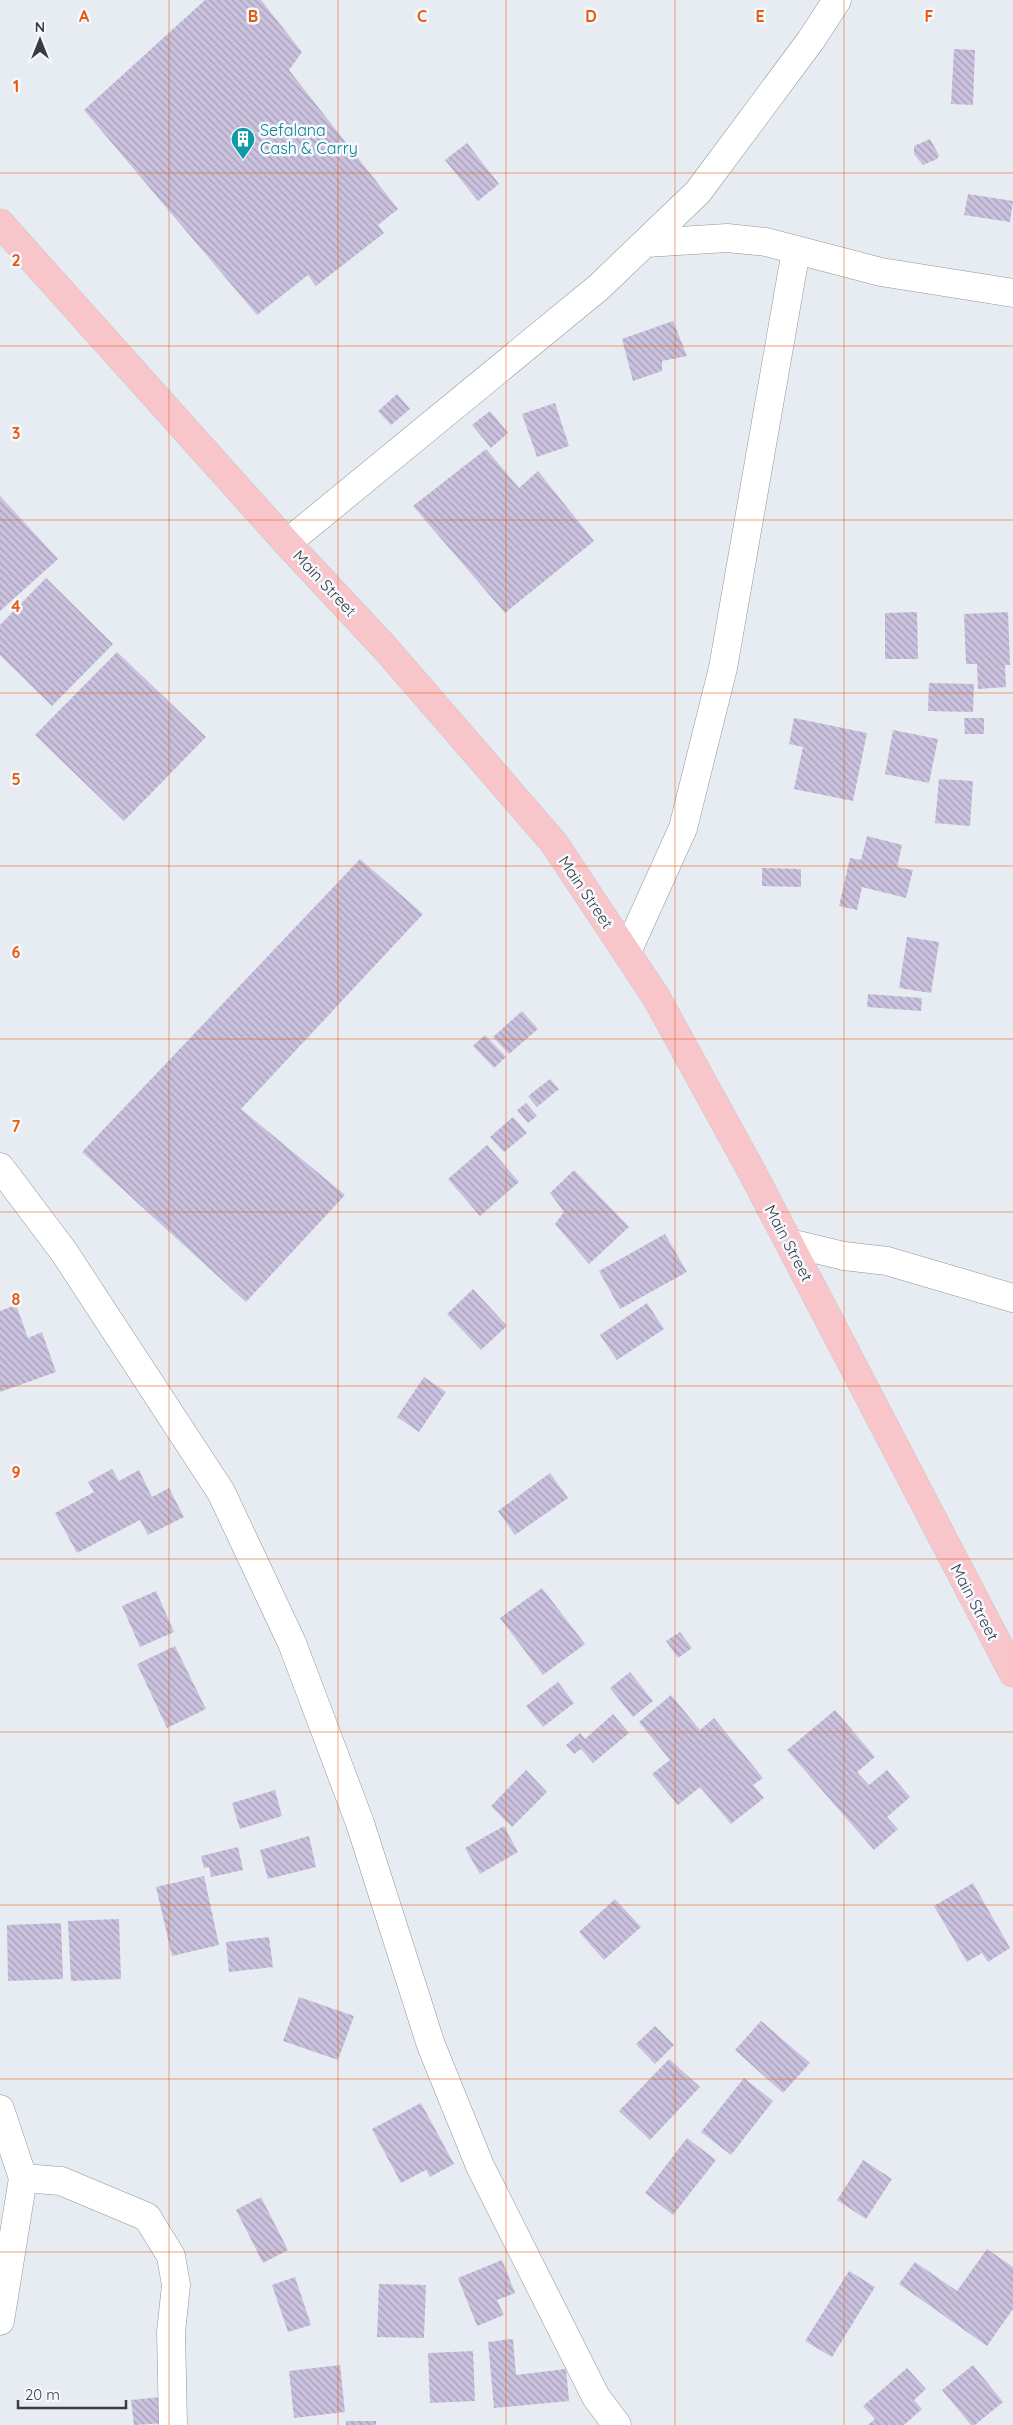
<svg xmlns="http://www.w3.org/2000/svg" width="1013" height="2425" font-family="Quicksand,sans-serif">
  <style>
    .building { fill: url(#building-back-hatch) }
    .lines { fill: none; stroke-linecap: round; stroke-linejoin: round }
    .minor-casing { stroke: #90959b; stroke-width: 29 }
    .highway-casing { stroke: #c8c8c9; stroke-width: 29 }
    .minor { stroke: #fff; stroke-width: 28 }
    .highway { stroke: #f8c5cb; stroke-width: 28 }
    .grid { fill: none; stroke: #e8590c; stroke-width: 1; stroke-opacity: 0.55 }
    .labels { text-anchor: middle; stroke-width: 5; stroke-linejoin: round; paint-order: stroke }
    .culture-label { font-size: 16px; fill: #0d838f; stroke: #f5f9fe; text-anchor: start }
    .street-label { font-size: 16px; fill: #3a3c3f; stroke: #f5f9fe }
    .grid-label { font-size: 16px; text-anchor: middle; font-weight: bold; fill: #e8590c; stroke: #f5f9fe; stroke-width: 5; stroke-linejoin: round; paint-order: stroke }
  </style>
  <defs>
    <pattern id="building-back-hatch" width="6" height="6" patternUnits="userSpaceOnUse" patternTransform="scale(1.25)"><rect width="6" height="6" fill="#cac1de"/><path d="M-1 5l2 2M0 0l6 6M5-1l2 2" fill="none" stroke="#a59eb5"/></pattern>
  </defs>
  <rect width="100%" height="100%" fill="#e7ecf2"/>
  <path class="building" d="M205,0H261L302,52L289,70L398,209L378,225L384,233L316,286L308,275L257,315L84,110Z
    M954,49L975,50L973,105L951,104Z
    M930,139L939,155L937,159L923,165L914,154V146Z
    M467,143L499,184L478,201L445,160Z
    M968,194L1013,201L1010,222L964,215Z
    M673,321L687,356L662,361V371L633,381L622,339Z
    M397,394L410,409L391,425L378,411Z
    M555,403L569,446L537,457L522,414Z
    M490,411L508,433L491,448L472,425Z
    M486,449L519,488L538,471L594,541L505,613L413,506Z
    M0,496L58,559L0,611Z
    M46,578L113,644L52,706L0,655V625Z
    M917,612L918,659H885V613Z
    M1008,612L1010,665H1005L1006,687L978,689L977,664H966L964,614Z
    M117,652L206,737L124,821L35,735Z
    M929,683L974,684L973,712L928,711Z
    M794,718L867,733L853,801L794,789L803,747L789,744Z
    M964,718H984V734H965Z
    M893,730L938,739L929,783L885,774Z
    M939,779L973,781L970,826L935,823Z
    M867,836L902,845L897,867L913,870L906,898L862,887L857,910L839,906L850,858L861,860Z
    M360,859L423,914L241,1109L345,1195L246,1302L82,1152Z
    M762,868L801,869V887L762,886Z
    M907,937L939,942L931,993L899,988Z
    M868,994L922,998L921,1011L867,1007Z
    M522,1011L538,1029L509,1054L493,1037Z
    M485,1035L506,1057L494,1068L473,1046Z
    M550,1079L559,1089L537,1107L528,1096Z
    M526,1103L537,1116L528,1123L517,1110Z
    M513,1117L527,1133L504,1152L490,1137Z
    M487,1145L519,1182L480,1216L448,1179Z
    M574,1170L629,1227L589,1264L555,1224L564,1212L550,1193Z
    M665,1234L687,1272L620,1309L599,1271Z
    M473,1289L507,1326L481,1350L447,1314Z
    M647,1303L664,1329L617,1360L600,1335Z
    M16,1305L28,1338L42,1332L56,1372L0,1392V1311Z
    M424,1377L446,1392L419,1432L397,1417Z
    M112,1469L119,1481L139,1470L152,1497L169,1488L184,1517L148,1535L140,1520L77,1553L55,1513L94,1492L88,1482Z
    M550,1473L568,1498L515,1535L498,1511Z
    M542,1588L585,1644L543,1675L500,1618Z
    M156,1591L174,1632L140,1647L122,1606Z
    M680,1632L692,1648L678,1658L666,1641Z
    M175,1646L206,1709L167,1728L137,1664Z
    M630,1672L653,1701L633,1717L610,1688Z
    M558,1682L574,1703L543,1727L526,1706Z
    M671,1695L700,1730L714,1718L763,1778L753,1785L764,1798L731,1824L700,1787L678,1805L652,1774L670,1760L639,1722Z
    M835,1710L875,1757L857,1772L869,1785L887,1770L910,1797L887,1817L898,1829L874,1850L787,1750Z
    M613,1714L629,1733L593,1763L581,1749L574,1754L566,1745L580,1733L585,1739Z
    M526,1770L547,1792L512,1827L491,1806Z
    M275,1790L282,1816L240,1829L232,1803Z
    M504,1826L518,1852L480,1874L465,1848Z
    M309,1836L316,1867L268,1879L260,1850Z
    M238,1847L243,1870L211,1877L209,1867L204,1868L201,1856Z
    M204,1876L219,1945L172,1956L156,1887Z
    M973,1883L1010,1948L988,1962L982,1953L967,1962L934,1906Z
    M615,1899L641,1927L604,1960L579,1932Z
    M119,1919L121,1979L71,1981L68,1921Z
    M61,1923L63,1979L8,1981L7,1925Z
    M269,1937L273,1967L229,1972L226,1942Z
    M299,1997L354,2016L338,2060L283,2041Z
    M761,2021L810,2063L783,2093L735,2050Z
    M655,2026L674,2045L655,2064L636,2044Z
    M669,2059L700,2087L650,2140L619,2111Z
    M744,2078L773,2101L731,2155L701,2132Z
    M421,2103L454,2164L430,2177L426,2170L401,2183L372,2129Z
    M687,2138L716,2160L673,2215L645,2193Z
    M863,2160L892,2179L866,2219L837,2200Z
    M261,2197L288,2250L263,2263L236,2210Z
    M987,2249L1013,2267V2309L987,2346L899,2284L915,2262L957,2291Z
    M502,2260L515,2293L497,2300L504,2315L477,2326L458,2278Z
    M849,2271L875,2287L832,2357L805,2341Z
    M295,2277L311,2325L288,2332L272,2285Z
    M379,2284L426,2285L424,2338L377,2337Z
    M513,2339L516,2375L566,2369L569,2401L494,2408L488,2342Z
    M473,2351L475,2401L430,2403L428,2353Z
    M340,2365L345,2412L294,2418L289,2371Z
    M973,2365L1003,2402L975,2425H971L942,2390Z
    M907,2368L926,2389L914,2400L922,2409L904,2425H868L875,2419L863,2406Z
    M162,2397L166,2423L134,2425L131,2400Z
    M346,2421H376V2425H346Z"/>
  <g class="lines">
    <defs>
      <path id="minor" d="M646,243L727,238L766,242L881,272L1013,293
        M287,543L599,287L698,192L811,40L837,0
        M627,952L683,828L723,668L796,250
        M0,1167L64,1252L221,1492L292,1643L360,1823L431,2045L480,2166L596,2397L617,2425
        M790,1243L844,1256L887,1261L1013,1298
        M0,2109L23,2178L0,2321
        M23,2178L61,2181L147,2217L171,2256L176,2285L171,2332L173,2425"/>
      <path id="highway" d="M0,223L287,543L386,649L554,843L656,997L752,1172L1013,1673"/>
    </defs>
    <use href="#minor" class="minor-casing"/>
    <use href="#highway" class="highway-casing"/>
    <use href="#minor" class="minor"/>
    <use href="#highway" class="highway"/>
  </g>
  <path class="grid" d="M169,0V2425M338,0V2425M506,0V2425M675,0V2425M844,0V2425M0,173H1013M0,346H1013M0,520H1013M0,693H1013M0,866H1013M0,1039H1013M0,1212H1013M0,1386H1013M0,1559H1013M0,1732H1013M0,1905H1013M0,2079H1013M0,2252H1013"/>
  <defs>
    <symbol id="building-pin" viewBox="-11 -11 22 30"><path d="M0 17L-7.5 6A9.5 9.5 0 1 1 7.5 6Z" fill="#0f9aa8" stroke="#f5f9fe"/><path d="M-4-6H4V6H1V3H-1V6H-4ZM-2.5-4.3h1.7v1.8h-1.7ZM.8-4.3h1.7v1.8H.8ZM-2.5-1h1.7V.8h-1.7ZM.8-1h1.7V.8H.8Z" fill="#fff"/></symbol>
  </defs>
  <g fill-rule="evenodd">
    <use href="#building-pin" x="229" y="125" width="28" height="38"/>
  </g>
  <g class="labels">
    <g class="culture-label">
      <text x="260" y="136">Sefalana<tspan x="260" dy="18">Cash &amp; Carry</tspan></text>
    </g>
    <g class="street-label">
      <text transform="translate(325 583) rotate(47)" y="6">Main Street</text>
      <text transform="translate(586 892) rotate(56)" y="6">Main Street</text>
      <text transform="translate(789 1243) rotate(62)" y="6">Main Street</text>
      <text transform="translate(975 1602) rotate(62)" y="6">Main Street</text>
    </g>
  </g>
  <g class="grid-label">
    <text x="84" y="22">A</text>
    <text x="253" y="22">B</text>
    <text x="422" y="22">C</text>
    <text x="591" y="22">D</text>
    <text x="760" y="22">E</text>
    <text x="929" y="22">F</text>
    <text x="16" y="92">1</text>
    <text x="16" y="266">2</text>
    <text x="16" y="439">3</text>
    <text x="16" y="612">4</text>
    <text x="16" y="785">5</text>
    <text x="16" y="958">6</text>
    <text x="16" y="1132">7</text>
    <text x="16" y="1305">8</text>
    <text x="16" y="1478">9</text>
  </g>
  <g transform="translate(40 40)" stroke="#f5f9fe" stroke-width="4" paint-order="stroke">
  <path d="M0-4L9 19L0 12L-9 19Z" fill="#3a3c3f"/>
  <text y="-8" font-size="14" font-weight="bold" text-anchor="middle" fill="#3a3c3f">N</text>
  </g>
  <path d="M18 2400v8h108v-8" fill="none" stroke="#3a3c3f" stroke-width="2.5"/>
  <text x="25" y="2400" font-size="15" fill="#3a3c3f" stroke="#f5f9fe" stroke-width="4" paint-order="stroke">20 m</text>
</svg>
